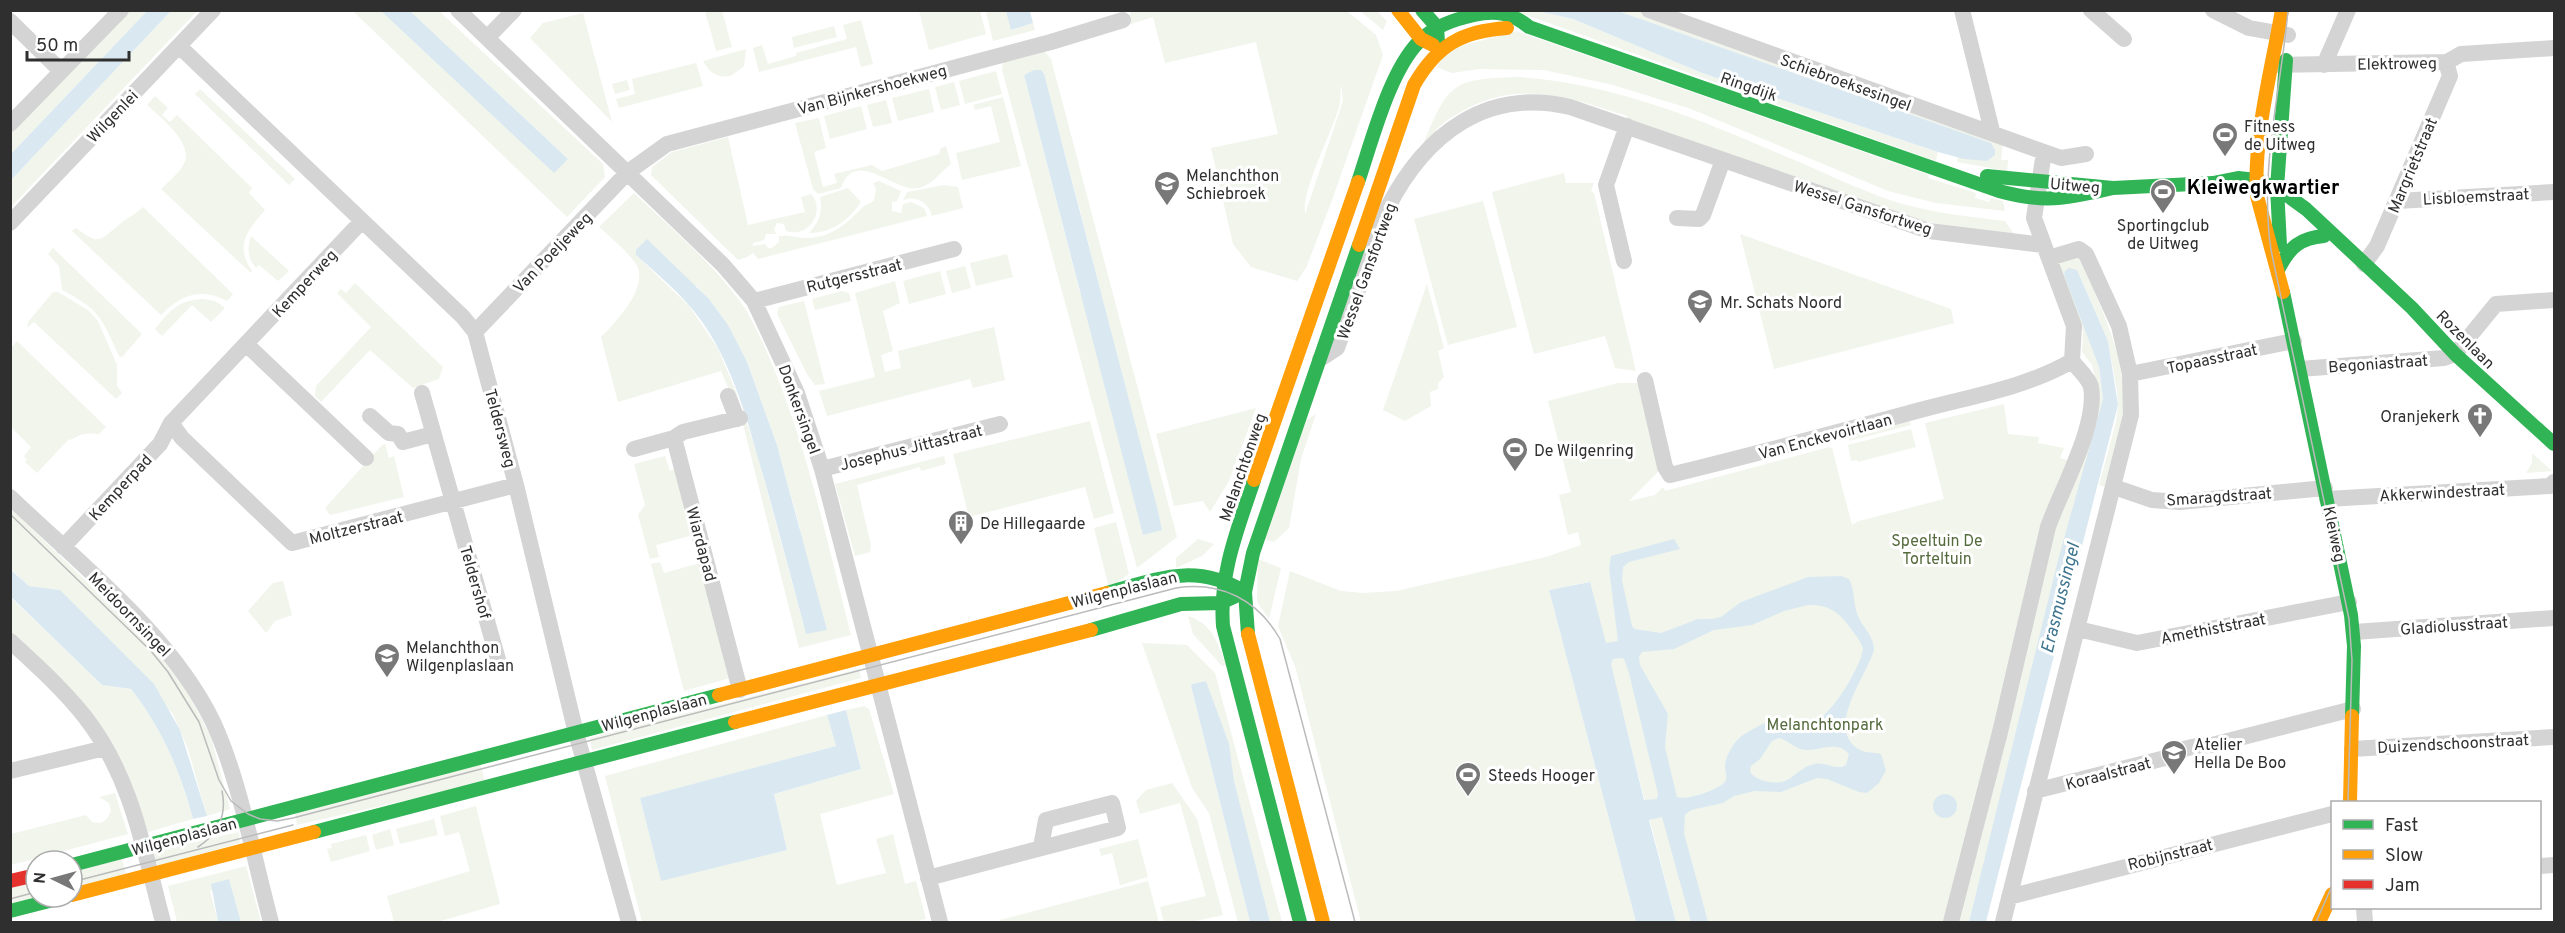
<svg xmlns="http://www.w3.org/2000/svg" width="2565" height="933" font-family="Overpass,sans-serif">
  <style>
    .green { fill: #f1f5ec; fill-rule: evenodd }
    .water { fill: #dae9f1; fill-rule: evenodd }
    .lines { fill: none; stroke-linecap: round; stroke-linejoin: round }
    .street { stroke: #d4d4d4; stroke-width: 16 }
    .fast { stroke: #30b455; stroke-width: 14 }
    .slow { stroke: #ff9f0a; stroke-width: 14 }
    .jam { stroke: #e5322d; stroke-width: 14 }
    .tram { stroke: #bbb; stroke-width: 1.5 }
    .labels { text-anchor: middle; stroke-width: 6; stroke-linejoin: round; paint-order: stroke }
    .street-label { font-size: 16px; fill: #2f2f2f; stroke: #fff }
    .poi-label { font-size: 16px; fill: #2f2f2f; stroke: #fff; text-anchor: start }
    .park-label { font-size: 16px; fill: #556a3d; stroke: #fff }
    .water-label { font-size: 18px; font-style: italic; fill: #3f758f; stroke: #fff }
    .quarter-label { font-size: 20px; font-weight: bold; fill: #000; stroke: #fff }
  </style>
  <rect width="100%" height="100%" fill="#fff"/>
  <path class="green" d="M1132,10L1347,11L1376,35L1383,55L1331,203L1306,268L1297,281L1251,267L1233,244L1211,148L1278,134L1256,42L1165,63L1153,17L1128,25L1127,19ZM1341,84L1343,101L1305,214C1301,189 1334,130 1340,103C1341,97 1340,90 1341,84Z
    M128,11H147L11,154L10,134Z
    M171,11H197L11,207V180Z
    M353,11H381L554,172L568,159L410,11H439L603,164L605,177L567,217Z
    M705,11H722L732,47L716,51Z
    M919,11H980L986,34L929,50Z
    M986,11H1006L1012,30L1033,23L1035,30L993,41Z
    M1360,11H1377L1387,21L1383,30Z
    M1515,11H1538L1573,19L1702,73L1938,152L1936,161Z
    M1618,11H1638L2003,142L2001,160H2008L2007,171L1957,162L1958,157L1987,161L1990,143Z
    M583,13L612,122L530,38L543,23Z
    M861,20L873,64L861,67L856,47L759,72L753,48L762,45L768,64L796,56V53L847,39L843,25Z
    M834,26L837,37L794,48L792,37Z
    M1516,31L1929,175L1928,178L1976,193L1975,198L1989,202L1991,198L2003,201L2005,211L1936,203L1888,191L1691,109L1613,85L1544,70L1479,69L1452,73L1436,67L1451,49Z
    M746,49L744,66L731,76C718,78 709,73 703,61Z
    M1045,52L1051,59L1177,537L1137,568L1002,70L1003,63ZM1041,70L1068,164L1162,530L1079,289L1024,75Z
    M696,63L703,86L619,108L616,99L635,94L632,79Z
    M996,71L1002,94L965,104L959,81Z
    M1517,77C1610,82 1702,120 1787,157C1819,170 1851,186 1884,198C1922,212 1965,216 2005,221L2018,240L1924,221L1626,122L1627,116C1575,99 1526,81 1474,105C1460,112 1446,119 1435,131L1438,135L1423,145C1448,84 1451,79 1517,77Z
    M627,80L630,90L615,94L612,84Z
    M954,82L960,105L941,110L935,87Z
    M200,89L295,179L289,185L195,94Z
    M929,89L934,112L898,121L892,98Z
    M155,96L168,108L162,115L170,122L177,115L252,188L249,193L265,210C248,230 234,245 252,271L251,273L161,189C168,182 179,173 184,164C194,143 161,118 147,105Z
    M1003,97L1021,166L962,180L956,153L1000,142L991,106L975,110L973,105Z
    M886,100L892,123L873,127L867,105Z
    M861,106L867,129L830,139L824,116Z
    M819,118L826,148L814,152L823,187L837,183L834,174L872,165L882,171L939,154L941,148L946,146L951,164C940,172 933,185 918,188C895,193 855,146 841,188L818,194L813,189L795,123Z
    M728,137L748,225L805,212L801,197L811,194C826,209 810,239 786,231L784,224L777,223L774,230L776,234H766L764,240L753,243V246L765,244L768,248H772L779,242V236C788,234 797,238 807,238C833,237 846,224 863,207C866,204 871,204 874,200L876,189L873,183L879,181L901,191L897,201L892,202V211L901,213L903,204L911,202L924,208L927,216L758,259L753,253L747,257L738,260L651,175L652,167L672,152Z
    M1564,173L1566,183H1594L1591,191L1594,193L1636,371L1615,368L1605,336L1534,354L1492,192Z
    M944,185L958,187L963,208L932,216C928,202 917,195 903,200L907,192Z
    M848,188L861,202C849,220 832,233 809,233C819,222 823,212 820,197Z
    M634,193C670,227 716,266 744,307C756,326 765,348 774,369C809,454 828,546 851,635L799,648L742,420L721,371L618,402L601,337C615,323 650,287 636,264C627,251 611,238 599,227ZM636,255L698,287L718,311L747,362L777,445L800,528L806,634L756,450L735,389L718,349L690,307Z
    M1483,201L1517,327L1448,345L1414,219Z
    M143,207L233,294L227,301C201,287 180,295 161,315L72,231L76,228C100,246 99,241 120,224C127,218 136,214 143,207Z
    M1740,234L1951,309L1954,323L1774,369Z
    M251,236L289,271L278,281L259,265L256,268C247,257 247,249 251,236Z
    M53,248L142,334L122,357L119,356C101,317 101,311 62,290L59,266L48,254Z
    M1007,254L1013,277L976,286L970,263Z
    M2078,254C2099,302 2122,349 2125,402C2126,427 2112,462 2106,487L2099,485L2116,422L2118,405L2117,391L2108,341L2077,270L2091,341L2099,367L2103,399L1972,922H1676L1589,582L1549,590L1636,922H1361L1295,666L1278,626L1290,571L1341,591L1363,593L1396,591L1546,557L1581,545L1578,532L1568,535L1559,495L1571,492L1548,401L1618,383H1638L1659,471L1629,501L1655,495L1663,487L1665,491L1829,447L1832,448L1852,525L1859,521L1944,499L1925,423L2004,404L2008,434L2039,437L2038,443L2064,448L2060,458L2067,460L2097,385L2092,365L2082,352L2083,331L2057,269L2058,264Z
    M965,266L971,288L952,293L946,271Z
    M940,271L946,294L909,304L903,281Z
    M895,281L900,303L883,311L893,351L881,355L885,372L901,368L898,351L994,327L1005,380L973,388L970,379L827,416L819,391L875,377L855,293Z
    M355,283L443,367L439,379L413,388L370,350L321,402L315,396L316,386L371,327L337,293L341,289L346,293Z
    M1427,284L1444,348L1438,351L1444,377L1438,383V389L1430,392L1431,406L1405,421L1383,410Z
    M842,291L849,293L851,301L815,310L812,299Z
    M53,292H58L88,310L98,321L117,365V386L122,393L116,399L34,322L27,328L28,322Z
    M204,299L215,301L225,308L211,322L192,305L162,336L155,329C171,310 177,300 204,299Z
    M804,301L825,384L815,385L808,376L777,314L779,307Z
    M17,341L106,427L99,434C88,433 81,433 71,440L69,439L37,473L25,462L27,460L24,456L31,447L11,427V348Z
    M1256,408L1229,481L1210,512L1203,501L1174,506L1156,434Z
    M1316,414L1301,459L1289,528L1274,542L1264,539L1305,421Z
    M1909,419L1911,425L1849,441L1848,435Z
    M1090,421L1114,513L1094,519L1085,487L969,517L953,454Z
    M1911,429L1916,447L1858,462L1857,460L1851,461L1848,445Z
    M385,444L389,458L394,456L404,497L330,515L325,508L382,445Z
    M2532,453L2552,471L2526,473L2532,463Z
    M665,456L670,471L676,468L693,535L656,545L659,557L650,559L638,515L645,505L634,464Z
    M944,456L946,464L921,471L920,467L857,485L871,546L870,552L855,556L835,484Z
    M10,508L148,640L186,689L211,737L230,809L207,816L188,749L173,714L60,590L29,586L11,569Z
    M1116,522L1129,574L1109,588L1094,528Z
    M1198,539L1214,544L1202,556L1176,568V558Z
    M1258,559L1281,568L1269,619L1257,602Z
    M660,562L664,573L700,563L730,678L684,691L651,564Z
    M283,581L292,615L275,621L266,633L248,611L273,583Z
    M10,597L102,685L131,689C161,727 181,772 193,819L148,832L134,791L51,670L11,632Z
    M1188,616C1213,624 1217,642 1226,665L1222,666L1193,634Z
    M1142,643L1187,645L1215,673L1282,922H1270L1206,681L1192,684L1191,686L1250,922H1238L1209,813L1192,788Z
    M859,669L861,678L592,750L590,738Z
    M864,706L869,709L894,794L820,814L837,885L886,873L876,839L893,834L905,884L916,881L926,919L913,922H642L605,776L827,715L836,746L640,798L661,880L787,850L774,794L861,769L846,710Z
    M480,763L485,782L297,825L295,811Z
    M1172,783L1197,819L1223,915L1191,922H1164L1160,907L1206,896L1180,803L1140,814L1136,801L1146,790Z
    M115,793L128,834L11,865V834L86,815L92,822C103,825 106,821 111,811L109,803L99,797Z
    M476,806L500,904L437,922H394L387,896L470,871L459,832L445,836L440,816Z
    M434,819L438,835L400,844L396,829Z
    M390,829L394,845L376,850L372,835Z
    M239,832L240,843L158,866L153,856L155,851Z
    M366,835L370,851L331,862L327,849L332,848L331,844Z
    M1138,839L1148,877L1120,885L1112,853L1101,856L1099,849Z
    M121,856L127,876L72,891V869Z
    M246,866L261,922H241L229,879L210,891L218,922H177L168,886Z
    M36,878V897L11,907V885Z
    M1148,881L1159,922H1000V920Z"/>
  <path class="water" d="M147,11H171L11,180V154Z
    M381,11H410L568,159L554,173Z
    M1006,11H1030L1033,23L1011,30Z
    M1538,11H1618L1991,143L1995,150V155L1987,161L1964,159L1938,152L1702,73L1573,19Z
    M1034,70H1041L1044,74L1158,511L1162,530L1143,535L1024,75Z
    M647,239L709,299L728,325L747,362L777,445L827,630L806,634C792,581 778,528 763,475C748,423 733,364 700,319C683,295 658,275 636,255V250Z
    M2069,268L2077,270L2108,341L2118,405L1986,922H1969L2058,560L2103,399L2099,367L2064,275L2065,271Z
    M1674,539L1680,549L1629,562L1623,567L1622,580L1632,626L1635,629L1661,633L1698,619H1712L1721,617L1741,602L1808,577L1841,576L1849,579C1855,589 1853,604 1858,616C1863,628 1874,636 1874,650C1866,678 1822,731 1862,751C1867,753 1875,752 1881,754L1886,770L1879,783L1867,793L1859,792L1827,779L1817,778L1781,792L1755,791L1734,796L1723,803L1691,810L1685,815L1684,833L1708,922H1691L1662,817L1649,820L1676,922H1636L1549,590L1590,582L1606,643L1618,641L1609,568L1611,556ZM1808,605C1829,604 1840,613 1851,629C1856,636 1861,641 1863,649C1861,666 1832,715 1816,720C1805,724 1796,719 1785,719C1769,719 1756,727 1743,735C1735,740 1725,756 1725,766C1725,770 1727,775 1726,780C1723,789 1686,801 1677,797L1665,747L1668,714L1640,665L1639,657L1642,652L1674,649L1714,630L1752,625L1784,611ZM1621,658L1624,659L1629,673L1658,794L1657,799L1644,800L1611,664L1613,659ZM1779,738C1788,740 1796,750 1806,750C1820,751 1837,740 1849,754L1846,765L1842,767C1831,768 1824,762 1814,764C1801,767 1796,776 1785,781C1775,785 1756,781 1750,772L1751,766L1760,759L1772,741Z
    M10,569L29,586L60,590L154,684L180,730L207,816L193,819C181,772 161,727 131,689L102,685L11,597Z
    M1206,681L1229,744L1234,781L1270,922H1250L1191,686L1192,684Z
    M846,710L861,769L774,794L787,850L661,881L640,798L836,746L827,715Z
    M1933 806a12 12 0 1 1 24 0a12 12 0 1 1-24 0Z
    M229,879L241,922H218L211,884Z"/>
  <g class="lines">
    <path class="street" d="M458,10L723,265L754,301L797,393L822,469L940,922
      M1649,10L2044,152
      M1962,10L1992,131
      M2091,10L2124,39
      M2213,10L2249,28L2288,35
      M10,21L60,70
      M487,38L514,10
      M179,46L463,317L475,332L516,485L576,733L629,922
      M2276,65L2447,62L2461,54L2554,48
      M2324,65L2348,10
      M10,124L121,10
      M2397,201L2554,192
      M1677,218L1699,219L1703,215L1723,160
      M10,223L213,10
      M1624,261L1606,185L1627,126
      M2364,264L2377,246L2450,76L2446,62
      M754,301L954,249
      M475,332L628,172L667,144L1051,42L1123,20
      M246,344L366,458
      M1320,359L1337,348L1388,207C1425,135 1486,87 1570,107L1929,231L2043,245
      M2300,369L2444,358L2455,354L2496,304L2554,300
      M2130,374L2294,341
      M1645,380L1665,467L1670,475C1755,454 1839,432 1924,409C1973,396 2027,387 2072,361
      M422,393L499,663
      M728,396L737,419
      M370,416L389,433L398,434L403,442L433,434
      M171,423L182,438L292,543L516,485
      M674,438L683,432L740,418
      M634,449L674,438L740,690
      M822,469L1000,424
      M2114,487L2152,500L2180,502L2325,488
      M10,497C80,564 171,635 213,722C240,780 254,860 271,922
      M2327,499L2550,486L2554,482
      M63,547L160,444L171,423L362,221
      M2078,629L2137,643L2349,602
      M2354,632L2554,618
      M10,641C36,665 63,689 85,717C132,777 144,851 163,922
      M2352,749L2554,737
      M10,771L105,748
      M2035,791L2165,758C2179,749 2195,745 2212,745L2353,709
      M2540,866L2554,865
      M928,878L1118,828L1112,803L1046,820L1041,847
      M2009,897L2332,814
      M2364,908L2365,922
      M1951,922L2000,732L2048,527C2061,490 2098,425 2091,387C2089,378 2077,368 2072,361L2074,326L2034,218L2044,152L2061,158L2086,154
      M2003,922L2131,415L2130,374L2119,326L2086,254L2079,249L2049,258"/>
    <path class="fast" d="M1422,10L1437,27L1438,42
      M1987,176L2113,188L2213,183L2238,178L2256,180L2277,188L2306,209L2412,308L2455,354L2554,444
      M1358,182C1372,141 1391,64 1424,37C1437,25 1456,19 1474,15C1496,10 1512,13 1529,27L1999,191C2046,204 2067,198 2113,188
      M2280,245L2277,188L2286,60
      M2279,268C2290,247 2300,238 2324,236
      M2283,292L2351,615L2354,646L2352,716
      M1254,480C1238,528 1219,574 1223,626L1300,922
      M1107,593C1158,579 1195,562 1245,592
      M1091,630L1181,604L1221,603L1234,597
      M1248,634L1245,592L1253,553L1359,245
      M314,832L735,722
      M72,865L719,695
      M10,911L65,897"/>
    <path class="slow" d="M1398,10L1421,39L1433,45
      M2282,10C2272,68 2253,138 2257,196L2283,292
      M1359,245L1414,85C1437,45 1462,31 1507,28
      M1254,480L1358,182
      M1248,634L1323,922
      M719,695L1107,593
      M735,722L1091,630
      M2350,802L2352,716
      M72,895L314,832
      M2319,922L2332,894"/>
    <path class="jam" d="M10,881L36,875"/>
    <path class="tram" d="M2288,10C2281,90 2259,170 2271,250L2349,619L2352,660L2348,802
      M10,514L151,651L168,672L199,722L219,780L231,801L248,814L260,819L277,821L293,818L1176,588C1221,581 1258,600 1280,639L1355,922
      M198,847C218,834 227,815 222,791
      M72,882L293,825
      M10,899L36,892
      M2316,922L2332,886"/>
  </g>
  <defs>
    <symbol id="stadium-pin" viewBox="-11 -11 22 30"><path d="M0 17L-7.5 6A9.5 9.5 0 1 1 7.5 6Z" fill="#787878" stroke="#fff"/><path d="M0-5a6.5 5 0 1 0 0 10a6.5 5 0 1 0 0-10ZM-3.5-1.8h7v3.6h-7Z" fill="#fff"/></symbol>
    <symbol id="school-pin" viewBox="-11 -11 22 30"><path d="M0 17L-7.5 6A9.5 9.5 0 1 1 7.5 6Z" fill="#787878" stroke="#fff"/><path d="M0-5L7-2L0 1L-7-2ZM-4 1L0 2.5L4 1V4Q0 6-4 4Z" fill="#fff"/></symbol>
    <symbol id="church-pin" viewBox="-11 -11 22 30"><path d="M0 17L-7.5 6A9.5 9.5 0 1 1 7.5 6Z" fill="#787878" stroke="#fff"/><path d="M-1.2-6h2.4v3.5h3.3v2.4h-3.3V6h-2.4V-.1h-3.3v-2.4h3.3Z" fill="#fff"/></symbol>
    <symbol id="building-pin" viewBox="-11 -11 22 30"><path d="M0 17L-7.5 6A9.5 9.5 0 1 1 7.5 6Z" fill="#787878" stroke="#fff"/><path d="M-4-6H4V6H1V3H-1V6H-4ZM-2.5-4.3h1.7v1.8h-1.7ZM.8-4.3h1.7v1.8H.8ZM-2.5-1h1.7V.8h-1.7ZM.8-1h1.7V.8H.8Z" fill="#fff"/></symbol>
    <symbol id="university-pin" viewBox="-11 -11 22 30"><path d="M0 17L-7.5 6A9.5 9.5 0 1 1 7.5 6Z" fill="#787878" stroke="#fff"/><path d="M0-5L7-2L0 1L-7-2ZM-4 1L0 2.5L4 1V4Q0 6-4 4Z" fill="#fff"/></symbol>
  </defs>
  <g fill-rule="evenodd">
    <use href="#stadium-pin" x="2210" y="120" width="30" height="40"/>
    <use href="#school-pin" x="1152" y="169" width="30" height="40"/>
    <use href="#stadium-pin" x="2148" y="177" width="30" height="40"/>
    <use href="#school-pin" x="1685" y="287" width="30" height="40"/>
    <use href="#church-pin" x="2465" y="401" width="30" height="40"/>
    <use href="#stadium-pin" x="1500" y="435" width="30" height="40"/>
    <use href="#building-pin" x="946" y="508" width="30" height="40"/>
    <use href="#school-pin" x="372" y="641" width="30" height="40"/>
    <use href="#university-pin" x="2159" y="738" width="30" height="40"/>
    <use href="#stadium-pin" x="1453" y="760" width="30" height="40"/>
  </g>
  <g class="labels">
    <g class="street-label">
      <text transform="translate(2397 63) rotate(-1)" y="6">Elektroweg</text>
      <text transform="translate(1846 82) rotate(20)" y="6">Schiebroeksesingel</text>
      <text transform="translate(1749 86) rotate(19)" y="6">Ringdijk</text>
      <text transform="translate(872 89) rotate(-15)" y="6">Van Bijnkershoekweg</text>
      <text transform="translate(112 116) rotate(-46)" y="6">Wilgenlei</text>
      <text transform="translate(2412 165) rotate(-67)" y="6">Margrietstraat</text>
      <text transform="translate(2075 185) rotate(5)" y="6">Uitweg</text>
      <text transform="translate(2476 196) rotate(-3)" y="6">Lisbloemstraat</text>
      <text transform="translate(1863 207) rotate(18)" y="6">Wessel Gansfortweg</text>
      <text transform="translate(552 252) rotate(-46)" y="6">Van Poeljeweg</text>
      <text transform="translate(1366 271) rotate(-70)" y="6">Wessel Gansfortweg</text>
      <text transform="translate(854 275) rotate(-14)" y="6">Rutgersstraat</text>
      <text transform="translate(304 283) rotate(-47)" y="6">Kemperweg</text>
      <text transform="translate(2466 339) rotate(45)" y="6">Rozenlaan</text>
      <text transform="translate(2212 358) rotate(-12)" y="6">Topaasstraat</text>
      <text transform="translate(2378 363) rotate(-4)" y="6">Begoniastraat</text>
      <text transform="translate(800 409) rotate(70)" y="6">Donkersingel</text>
      <text transform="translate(501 428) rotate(75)" y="6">Teldersweg</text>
      <text transform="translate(1825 436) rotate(-15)" y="6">Van Enckevoirtlaan</text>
      <text transform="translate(911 447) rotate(-14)" y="6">Josephus Jittastraat</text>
      <text transform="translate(1242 467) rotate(-71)" y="6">Melanchtonweg</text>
      <text transform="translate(120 487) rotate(-47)" y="6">Kemperpad</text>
      <text transform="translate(2442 492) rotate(-3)" y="6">Akkerwindestraat</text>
      <text transform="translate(2219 496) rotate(-4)" y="6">Smaragdstraat</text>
      <text transform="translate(356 527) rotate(-14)" y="6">Moltzerstraat</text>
      <text transform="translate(2335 534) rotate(78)" y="6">Kleiweg</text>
      <text transform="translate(702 544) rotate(75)" y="6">Wiardapad</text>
      <text transform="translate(476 582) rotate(74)" y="6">Teldershof</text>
      <text transform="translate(1124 589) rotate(-14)" y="6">Wilgenplaslaan</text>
      <text transform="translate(130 614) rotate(46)" y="6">Meidoornsingel</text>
      <text transform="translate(2454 625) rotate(-4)" y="6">Gladiolusstraat</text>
      <text transform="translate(2213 628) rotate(-11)" y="6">Amethiststraat</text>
      <text transform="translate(654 712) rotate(-15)" y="6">Wilgenplaslaan</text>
      <text transform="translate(2453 743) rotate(-3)" y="6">Duizendschoonstraat</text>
      <text transform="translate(2108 773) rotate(-15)" y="6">Koraalstraat</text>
      <text transform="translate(184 836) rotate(-15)" y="6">Wilgenplaslaan</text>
      <text transform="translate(2170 854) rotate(-14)" y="6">Robijnstraat</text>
    </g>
    <g class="poi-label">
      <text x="2244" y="132">Fitness<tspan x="2244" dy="18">de Uitweg</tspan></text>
      <text x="1186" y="181">Melanchthon<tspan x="1186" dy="18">Schiebroek</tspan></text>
      <text x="2163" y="231" text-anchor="middle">Sportingclub<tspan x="2163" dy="18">de Uitweg</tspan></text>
      <text x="1720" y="308">Mr. Schats Noord</text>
      <text x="2460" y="422" text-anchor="end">Oranjekerk</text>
      <text x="1534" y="456">De Wilgenring</text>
      <text x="980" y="529">De Hillegaarde</text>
      <text x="406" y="653">Melanchthon<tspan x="406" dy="18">Wilgenplaslaan</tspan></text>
      <text x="2194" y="750">Atelier<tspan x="2194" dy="18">Hella De Boo</tspan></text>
      <text x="1488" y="781">Steeds Hooger</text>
    </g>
    <g class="park-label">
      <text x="1937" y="546">Speeltuin De<tspan x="1937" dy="18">Torteltuin</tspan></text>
      <text x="1825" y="730">Melanchtonpark</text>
    </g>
    <g class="water-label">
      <text transform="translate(2060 598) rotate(-76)" y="6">Erasmussingel</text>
    </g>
    <g class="quarter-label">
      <text x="2263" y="194">Kleiwegkwartier</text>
    </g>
  </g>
  <rect width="2565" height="933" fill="none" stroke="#2f2f2f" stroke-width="24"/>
  <rect x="2331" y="801" width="210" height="108" fill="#ffffff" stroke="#acacac" stroke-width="1.5"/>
  <rect x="2343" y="820" width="30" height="9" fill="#30b455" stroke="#acacac" stroke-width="1.5"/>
  <text x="2385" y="831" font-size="18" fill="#2f2f2f">Fast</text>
  <rect x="2343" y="850" width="30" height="9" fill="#ff9f0a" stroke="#acacac" stroke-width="1.5"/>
  <text x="2385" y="861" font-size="18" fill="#2f2f2f">Slow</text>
  <rect x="2343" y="880" width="30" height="9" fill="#e5322d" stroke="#acacac" stroke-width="1.5"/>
  <text x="2385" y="891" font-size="18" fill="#2f2f2f">Jam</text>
  <g transform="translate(54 879) rotate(275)"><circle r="28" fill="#ffffff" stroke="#acacac" stroke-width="1.5"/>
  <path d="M0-4.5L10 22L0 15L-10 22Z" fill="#787878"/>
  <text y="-9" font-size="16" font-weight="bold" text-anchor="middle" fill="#2f2f2f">N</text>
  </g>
  <path d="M27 51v9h102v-9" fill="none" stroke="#2f2f2f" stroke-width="3"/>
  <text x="36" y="51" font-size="18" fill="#2f2f2f" stroke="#ffffff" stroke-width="4.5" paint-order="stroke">50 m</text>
</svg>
